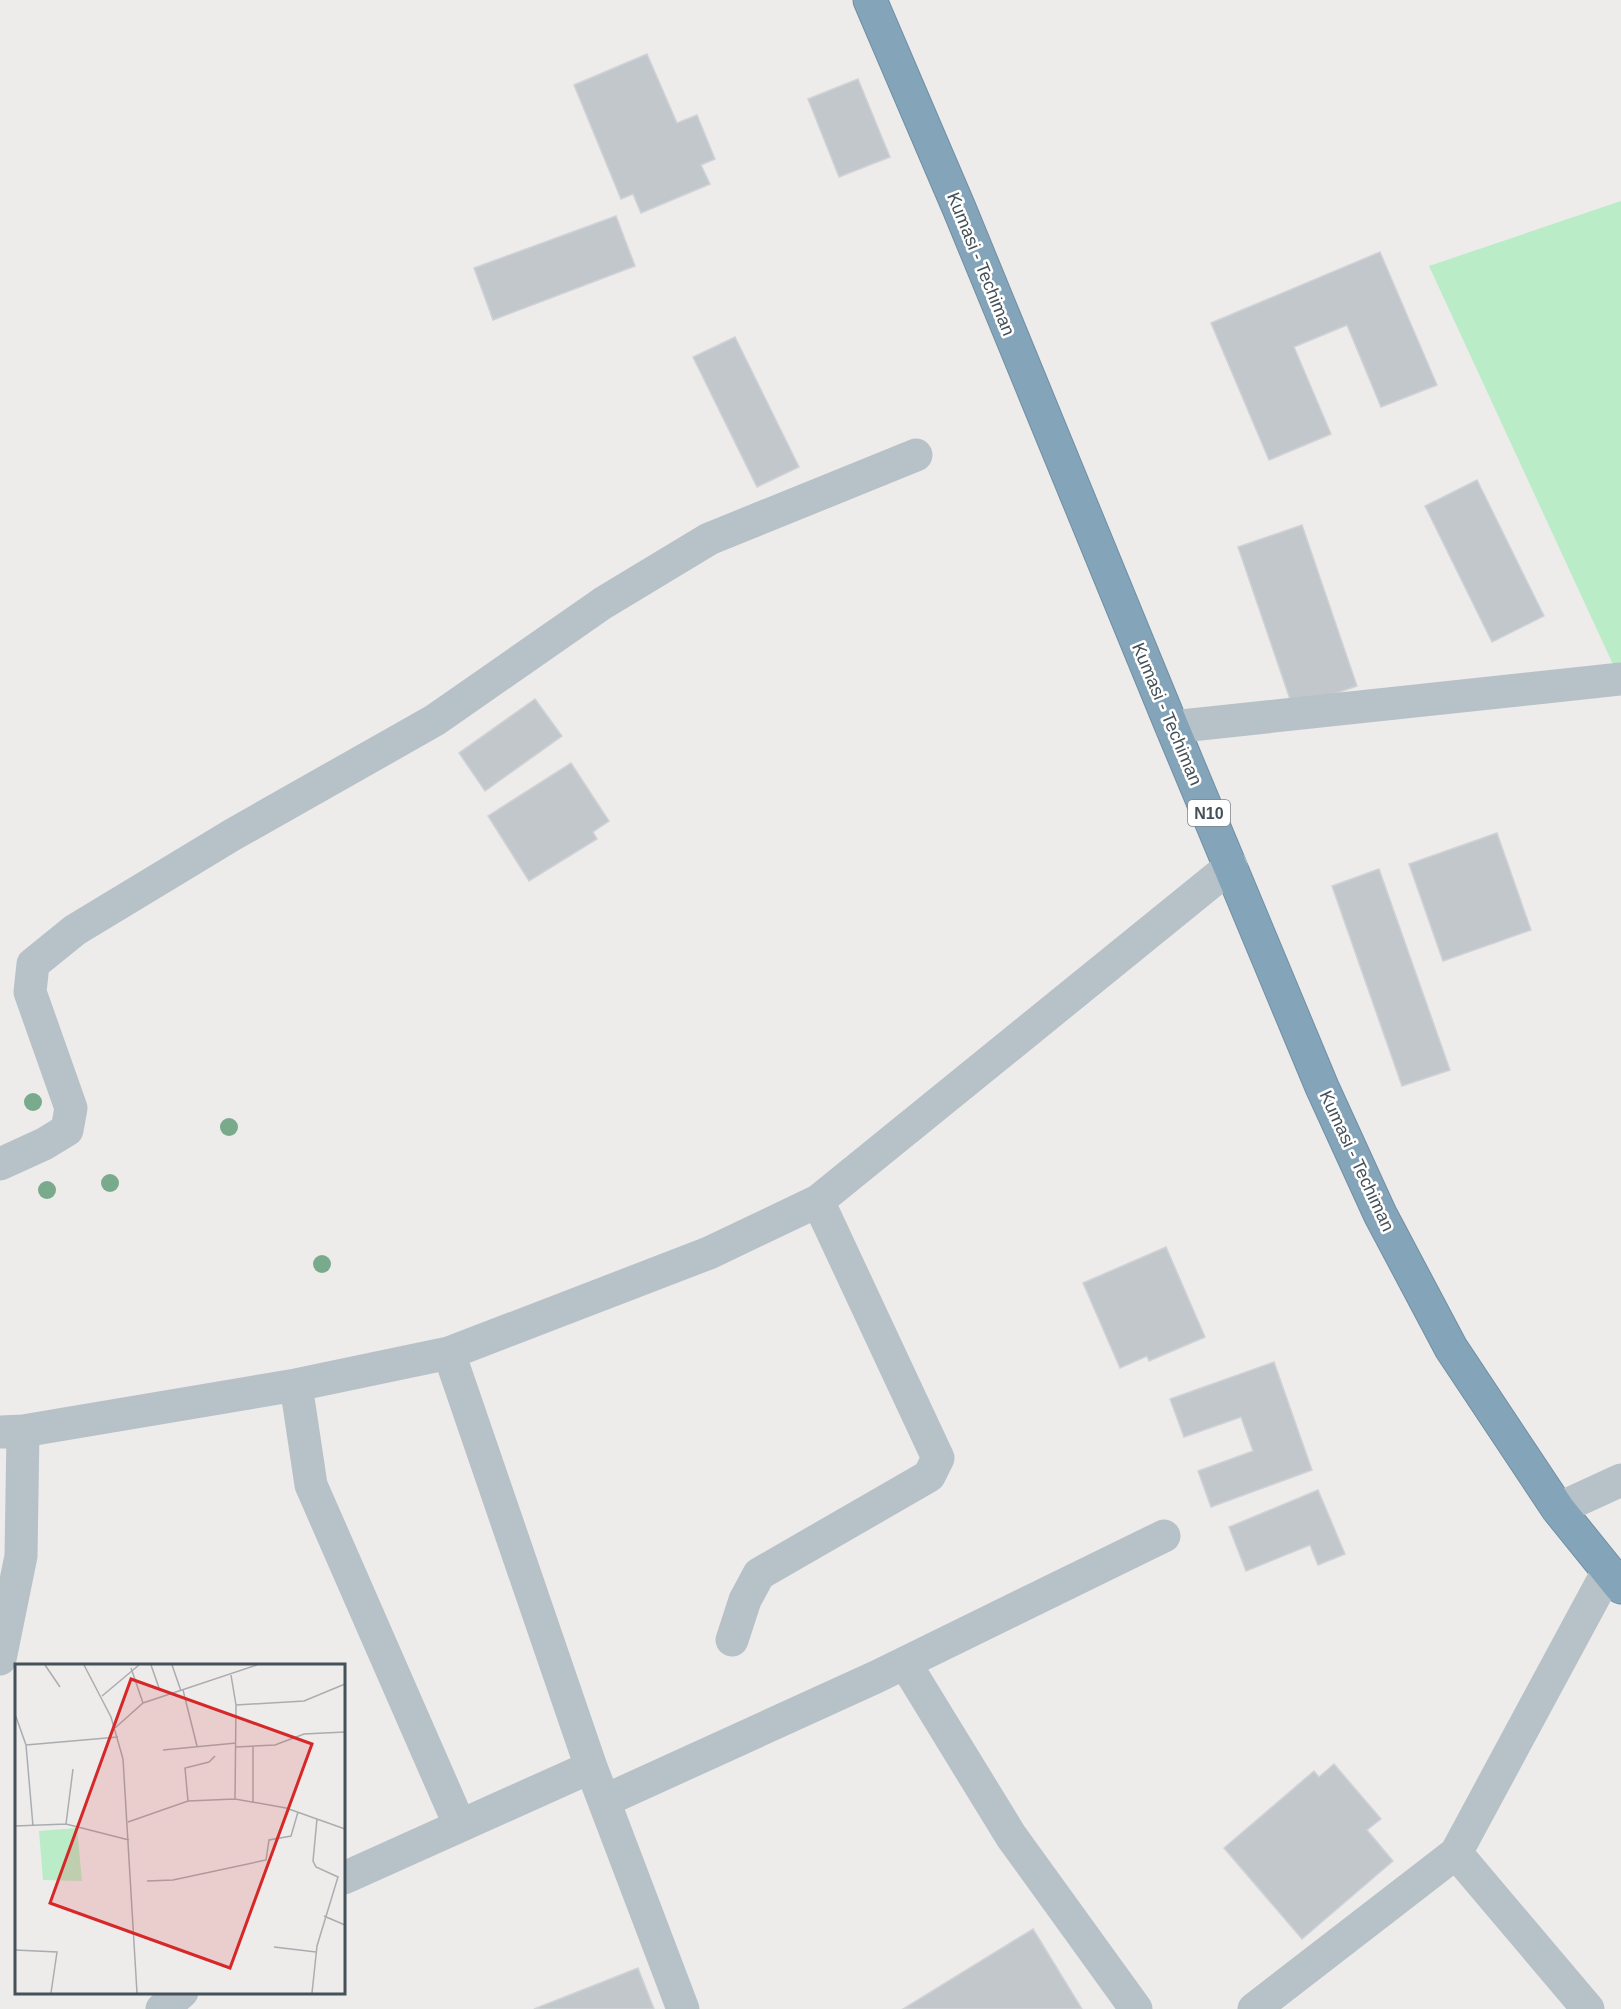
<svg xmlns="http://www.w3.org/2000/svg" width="1621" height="2009" font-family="Arial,sans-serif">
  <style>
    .green { fill: #baecc7 }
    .building { fill: #c2c7cb; stroke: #cfd2d7; stroke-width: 1.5 }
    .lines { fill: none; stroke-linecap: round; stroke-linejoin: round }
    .highway-casing { stroke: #6f8fa5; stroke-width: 35 }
    .minor { stroke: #b7c2c8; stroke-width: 33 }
    .highway { stroke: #84a4b9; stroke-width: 33 }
    .tree { fill: #79aa8b }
    .labels { text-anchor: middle; stroke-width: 5; stroke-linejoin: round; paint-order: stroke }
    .shield { fill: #fff; stroke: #7d858a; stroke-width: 1.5 }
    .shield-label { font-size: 16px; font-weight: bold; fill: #455158 }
    .street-label { font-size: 18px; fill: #455158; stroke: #fff }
    .inset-road { fill: none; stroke: #aaadb0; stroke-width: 1.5 }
    .view { fill: #d62828; fill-opacity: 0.15; stroke: #d62828; stroke-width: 3 }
    .inset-edge { fill: none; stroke: #455158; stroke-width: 3 }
  </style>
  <rect width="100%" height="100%" fill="#eeebeb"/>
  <path class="green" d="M1621,201V671L1617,673L1429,266Z"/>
  <path class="building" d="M647,54L677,123L697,115L715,159L701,165L710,184L641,213L633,194L621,199L574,85Z
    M858,79L890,157L839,177L808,99Z
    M616,216L635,266L493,320L474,268Z
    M1380,252L1437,385L1381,407L1347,325L1294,347L1331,434L1269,460L1211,323Z
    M735,337L799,467L757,487L693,357Z
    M1477,480L1544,616L1492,642L1425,506Z
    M1302,525L1357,686L1293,708L1238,547Z
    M535,699L562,736L485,791L459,753Z
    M571,763L609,821L593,832L597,839L529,881L488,816Z
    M1497,833L1531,930L1443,961L1409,864Z
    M1379,869L1450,1070L1402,1086L1332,886Z
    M1166,1247L1205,1337L1149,1361L1147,1356L1120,1368L1083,1283Z
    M1274,1362L1312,1470L1211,1507L1198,1471L1253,1451L1241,1417L1184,1437L1170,1399Z
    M1318,1490L1345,1554L1318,1565L1310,1545L1246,1571L1229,1527Z
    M1334,1764L1381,1819L1367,1830L1393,1861L1302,1939L1224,1848L1314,1771L1319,1777Z
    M1033,1929L1082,2009H903Z
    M638,1968L654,2009H534Z"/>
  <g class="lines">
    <defs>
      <path id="highway" d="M870,0L959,208L1172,727L1322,1087L1380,1214L1451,1348L1558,1509L1621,1587"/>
    </defs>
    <use href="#highway" class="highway-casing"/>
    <path class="minor" d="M1172,727L1621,679
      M0,1164L44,1144L67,1130L71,1108L30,992L33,964L75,930L232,835L435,720L603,603L709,539L916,455
      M449,1353L591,1767L683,2009
      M296,1385L311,1485L460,1826
      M0,1432L23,1431L296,1385L449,1353L709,1253L818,1201L1231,866
      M1558,1509L1621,1480
      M732,1640L745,1600L759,1574L929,1476L938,1458L818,1201
      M0,1659L21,1556L23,1431
      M905,1663L1011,1836L1136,2009
      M604,1801L876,1677L1164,1536
      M1456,1853L1588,2009
      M344,1878L591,1767
      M162,2009L182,1992
      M1254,2009L1456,1853L1608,1571"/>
    <use href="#highway" class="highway"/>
  </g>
  <g class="tree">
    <circle cx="33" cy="1102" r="9"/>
    <circle cx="229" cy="1127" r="9"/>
    <circle cx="110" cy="1183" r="9"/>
    <circle cx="47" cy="1190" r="9"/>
    <circle cx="322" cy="1264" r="9"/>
  </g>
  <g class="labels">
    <rect class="shield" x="1188" y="800" width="42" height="26" rx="4.5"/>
    <g class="shield-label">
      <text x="1209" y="819">N10</text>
    </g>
    <g class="street-label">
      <text transform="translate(981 264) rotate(68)" y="6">Kumasi - Techiman</text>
      <text transform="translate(1167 714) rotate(67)" y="6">Kumasi - Techiman</text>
      <text transform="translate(1357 1161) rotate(65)" y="6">Kumasi - Techiman</text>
    </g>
  </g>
  <g transform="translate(15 1664)">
    <rect width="330" height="330" fill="#eeebeb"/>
    <path d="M62,164L67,217L28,216L24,167Z" fill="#baecc7"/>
    <path class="inset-road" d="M30,1L45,23M69,1L96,53L108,95L122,329M136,1L144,24M157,1L166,27M116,4L128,39M216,11L221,41L220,135M168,26L182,82M87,32L124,1M221,41L289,37L330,20M0,50L11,81L18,162M100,64L128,39L242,1M11,81L103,73M238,82V138M221,83L260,81L289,70L330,68M148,86L221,79M173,137L170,104L194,98L200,92M113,158L173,137L220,135L271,144L330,165M51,160L58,105M0,162L51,160L114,176M132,217L158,216L251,196L254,176L276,172L283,148M309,252L330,261M259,283L301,288M0,286L42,288L36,329M297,329L302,282L323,213L301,203L298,197L302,155"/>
    <path class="view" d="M116,15L297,80L215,304L35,239Z"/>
    <rect width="330" height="330" class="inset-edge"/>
  </g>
</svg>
